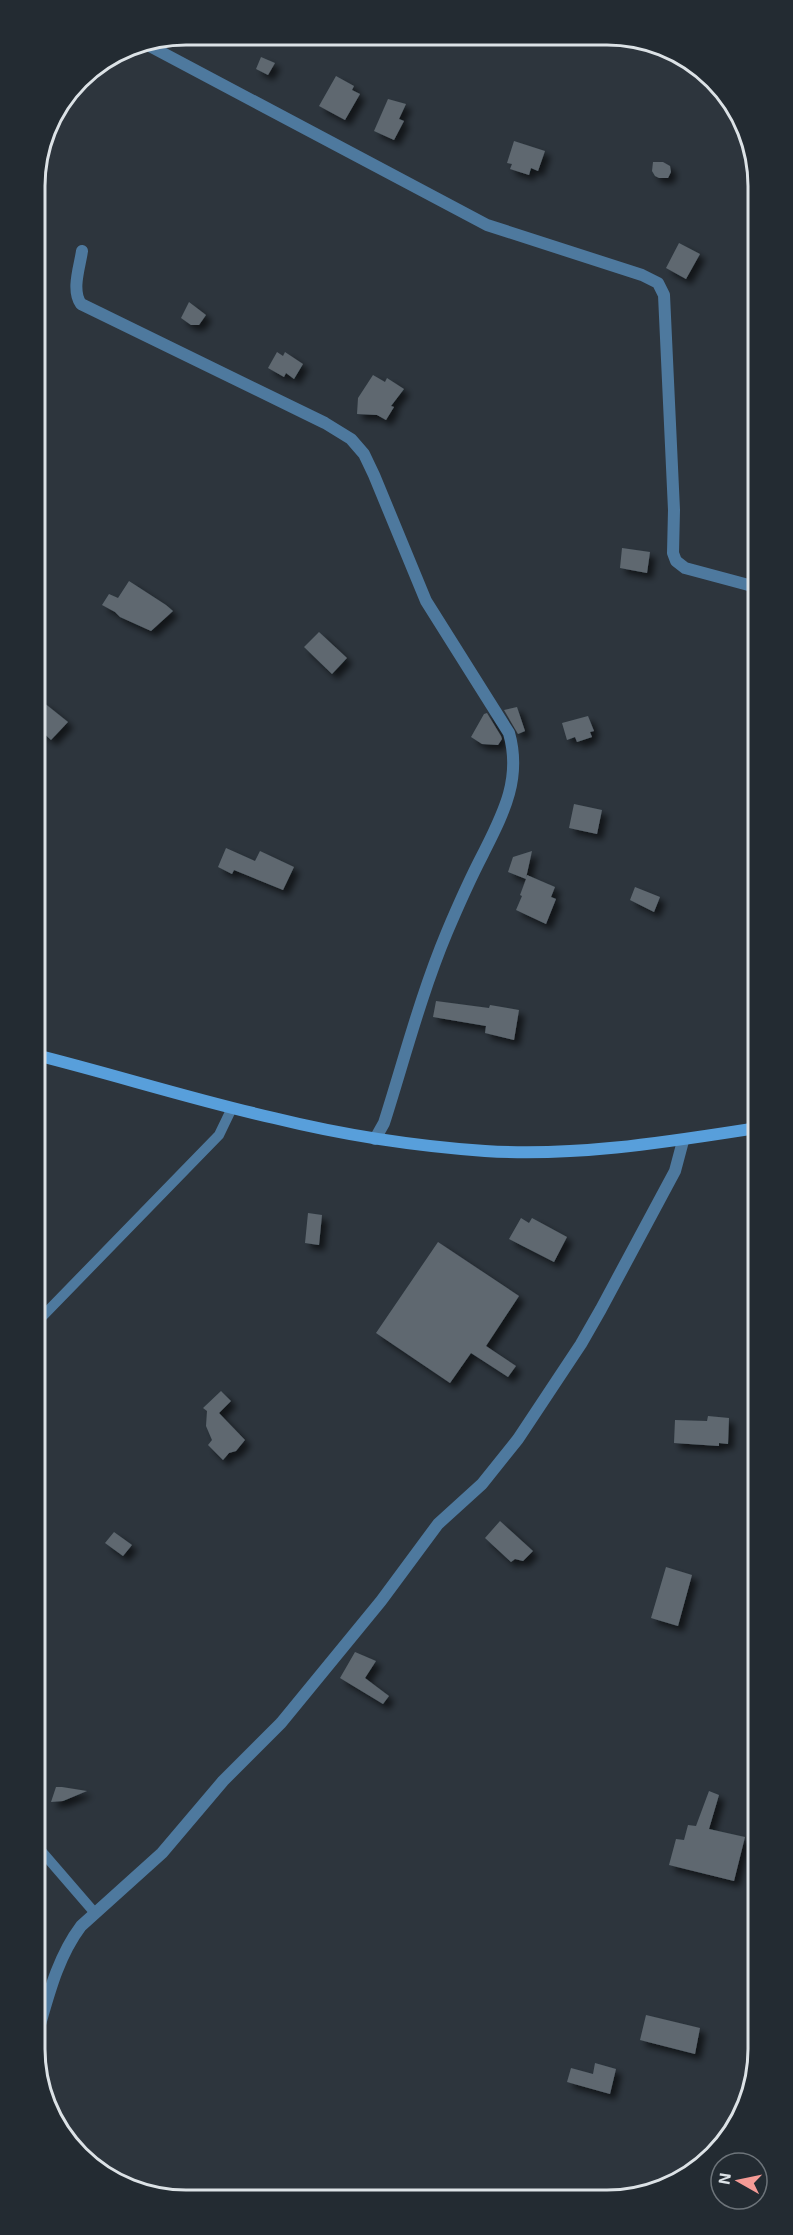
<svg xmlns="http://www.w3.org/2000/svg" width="793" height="2235" font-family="'Exo 2',sans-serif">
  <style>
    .building { fill: #5e6870; filter: url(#shadow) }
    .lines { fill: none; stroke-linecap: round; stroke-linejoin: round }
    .service { stroke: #4e799e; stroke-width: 10 }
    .minor { stroke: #4e799e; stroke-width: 12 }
    .secondary { stroke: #589fdb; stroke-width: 12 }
    .rim { fill: none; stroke: #dce2e6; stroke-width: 3 }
  </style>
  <defs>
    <filter id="shadow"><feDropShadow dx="5.5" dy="5.5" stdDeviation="3" flood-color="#0009"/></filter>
  </defs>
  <rect width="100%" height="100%" fill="#2d353d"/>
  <path class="building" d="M261,57L275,63L268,75L256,69Z
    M336,76L354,86L352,90L360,94L345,120L319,106Z
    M388,99L406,104L399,119L404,121L394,140L374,131Z
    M514,141L545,151L538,171L531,168L529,175L510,169L512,164L507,163Z
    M653,162H663L670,166L671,172L668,178H659L655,176L652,171Z
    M679,243L700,254L686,279L666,268Z
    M189,302L206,315L199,325H191L181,318Z
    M277,352L283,356L285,352L303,364L294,379L286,373L284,377L268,368Z
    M373,375L385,382L387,378L404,389L391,406L394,407L386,420L377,415L357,414L358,398Z
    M622,548L650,552L647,573L620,568Z
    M129,581L166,605L173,611L151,631L120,617L115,612L102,605L109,594L118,598Z
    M319,632L347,658L332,674L304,647Z
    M43,702L68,722L51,740L36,726V712Z
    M517,707L525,731L518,734L504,710Z
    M487,713L501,736L502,739L498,745L482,744L471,737L484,714Z
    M588,716L594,731L590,732L592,737L577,742L575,737L567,740L562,723Z
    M574,804L602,810L597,834L569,828Z
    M226,848L255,861L260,851L294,867L283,890L234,870L232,874L218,867Z
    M532,851L526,878L527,875L555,887L551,897L556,899L546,924L516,910L522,896L520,895L526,879L508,872L513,857Z
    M635,887L660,897L654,912L630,900Z
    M436,1001L489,1008L490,1005L519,1010L514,1040L485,1033L486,1026L433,1017Z
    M308,1213L322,1215L319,1245L305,1243Z
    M521,1218L529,1223L532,1218L567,1237L554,1262L509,1239Z
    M438,1242L519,1296L486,1346L516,1366L508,1377L471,1353L450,1383L376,1333Z
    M221,1391L231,1401L219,1413L245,1440L236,1451L229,1453L223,1460L208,1445L212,1440L206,1426L207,1411L203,1408Z
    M708,1416L729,1418L728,1444L719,1443V1446L674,1443L675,1420L707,1421Z
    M500,1521L533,1551L523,1561L515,1559L511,1562L485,1538Z
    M114,1532L132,1545L123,1556L105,1543Z
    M666,1567L692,1575L678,1626L651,1618Z
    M355,1652L376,1661L365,1678L389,1696L383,1704L340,1678Z
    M56,1787H62L87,1791L63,1801L51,1802Z
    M709,1791L719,1795L709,1829L745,1837L734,1881L669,1865L676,1839L684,1840L688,1825L696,1826Z
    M646,2015L700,2028L695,2054L640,2040Z
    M595,2063L616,2069L610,2094L567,2082L571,2068L593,2074Z"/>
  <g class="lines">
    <path class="service" d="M36,1323L219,1135L232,1108
      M37,1846L94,1912"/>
    <path class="minor" d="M144,43L487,225L642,275L658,283L664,295L674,510L673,553L676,561L685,568L756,587
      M82,251C80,266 71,290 81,304L325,423L351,439L364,454L374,475L426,601L509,733C522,779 503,814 483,854C470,879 458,906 447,932C421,994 404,1060 384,1123L375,1139
      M37,2035C48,1997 57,1958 81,1926L162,1853L223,1781L281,1723L381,1601L438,1524L482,1484L518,1439L581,1344L601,1309L675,1171L683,1141"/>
    <path class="secondary" d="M36,1055C116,1075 194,1100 274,1118C343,1135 414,1146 485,1151C576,1157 667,1142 757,1128"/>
  </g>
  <path d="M0 0H793V2235H0ZM186 45H607A141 141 0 0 1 748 186V2049A141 141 0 0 1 607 2190H186A141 141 0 0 1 45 2049V186A141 141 0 0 1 186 45Z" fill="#232b32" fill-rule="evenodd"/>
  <path class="rim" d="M186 45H607A141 141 0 0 1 748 186V2049A141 141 0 0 1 607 2190H186A141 141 0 0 1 45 2049V186A141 141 0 0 1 186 45Z"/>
  <g transform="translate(739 2181) rotate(279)"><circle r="28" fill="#232b32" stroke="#6d747a" stroke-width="1.5"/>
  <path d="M0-4.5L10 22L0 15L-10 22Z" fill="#f59b96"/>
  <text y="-9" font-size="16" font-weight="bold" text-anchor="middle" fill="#dce2e6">N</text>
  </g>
</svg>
